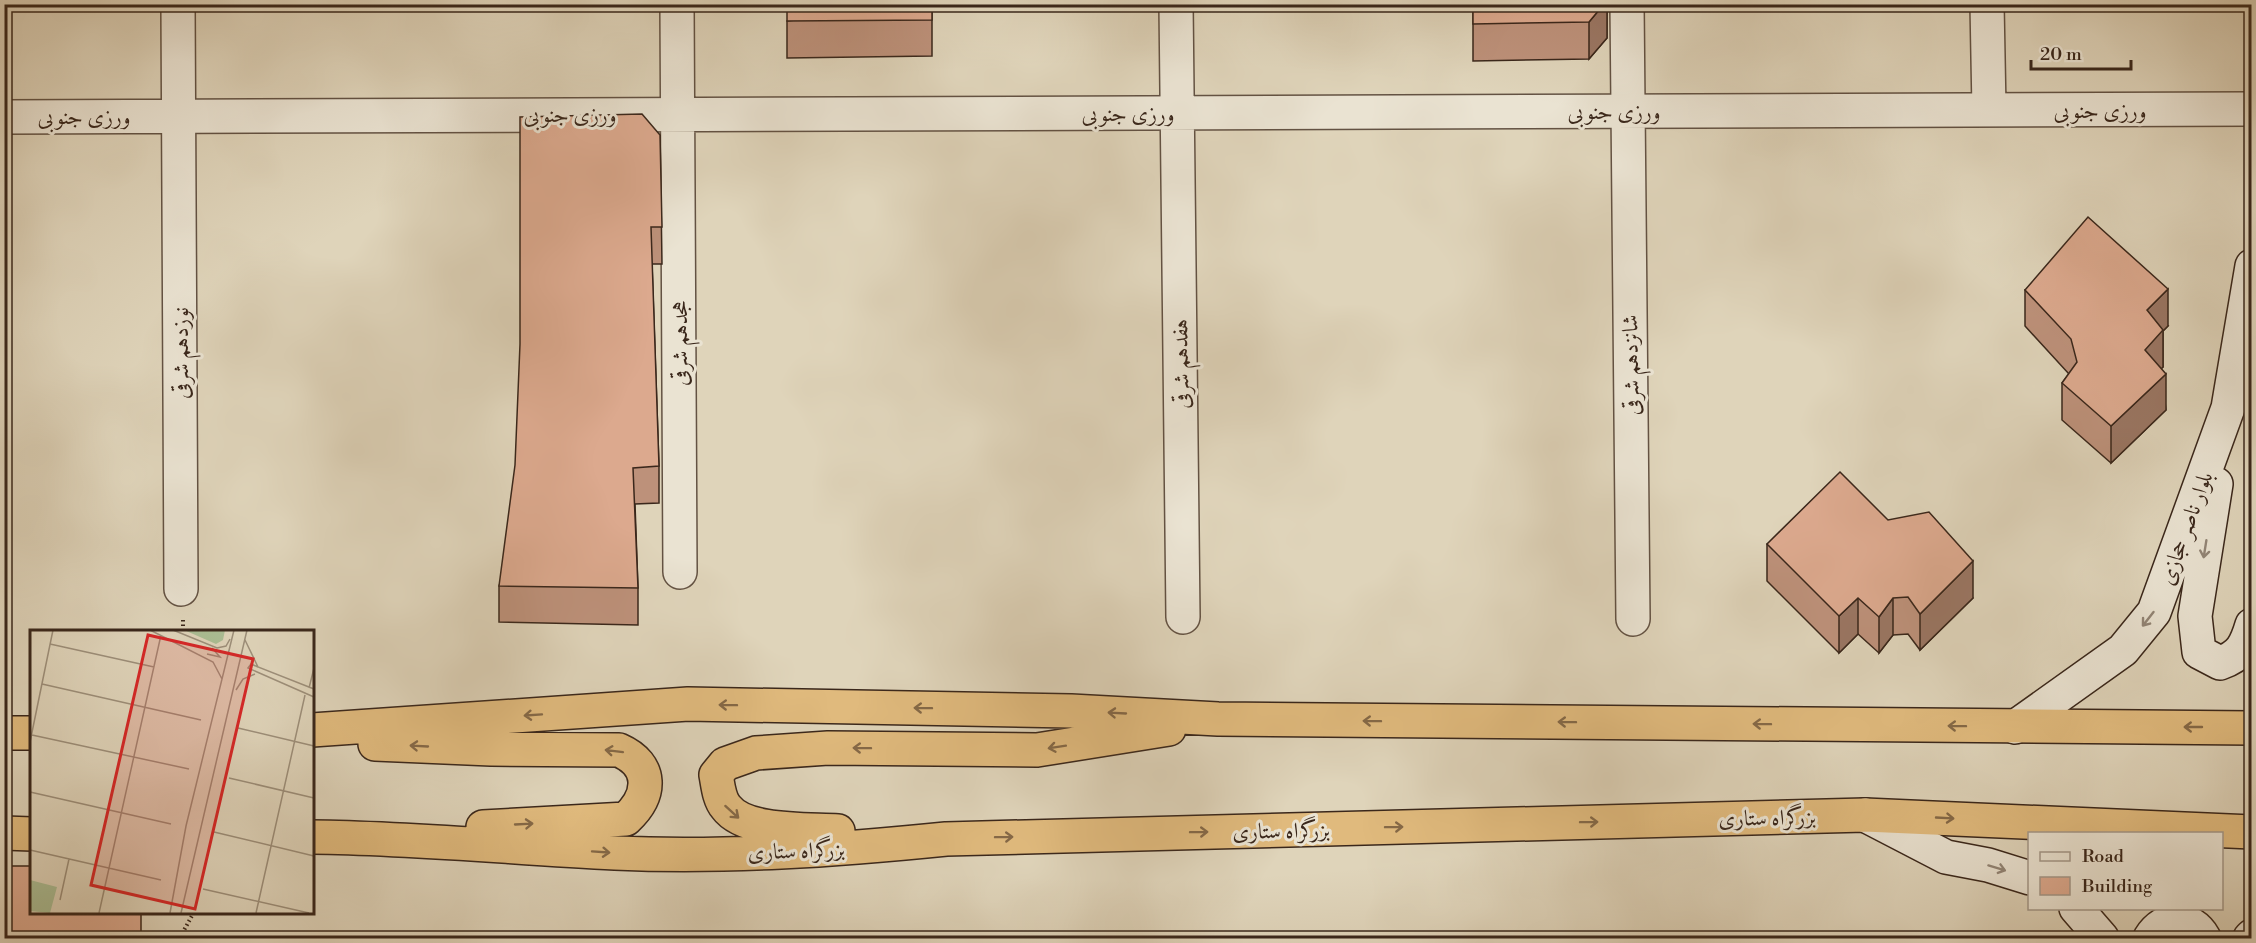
<svg xmlns="http://www.w3.org/2000/svg" width="2256" height="943" font-family="'Libre Bodoni',Amiri,serif">
  <style>
    .lines { fill: none; stroke-linecap: round; stroke-linejoin: round }
    .minor-casing { stroke: #635243; stroke-width: 36 }
    .secondary-casing { stroke: #3a271b; stroke-width: 36 }
    .trunk-casing { stroke: #3a271b; stroke-width: 36 }
    .path { stroke: #3a271b; stroke-width: 4; stroke-dasharray: 1.5 3; stroke-linecap: butt }
    .minor { stroke: #eae3d2; stroke-width: 33 }
    .secondary { stroke: #eae3d2; stroke-width: 33 }
    .trunk { stroke: #e0ba7d; stroke-width: 33 }
    .wall { fill: #bd917a; stroke: #3a271b; stroke-width: 1.5 }
    .shaded-wall { fill: #9a7663; stroke: #3a271b; stroke-width: 1.5 }
    .building { fill: #dca98e; stroke: #3a271b; stroke-width: 1.5 }
    .oneway { stroke: #928576 }
    .oneway2 { stroke: #856947 }
    .labels { text-anchor: middle; stroke-width: 6; stroke-linejoin: round; paint-order: stroke }
    .street-label { font-size: 22px; fill: #3a271b; stroke: #eae3d2 }
    .inset-road { fill: none; stroke: #9d8f7a; stroke-width: 1.5 }
    .view { fill: #d62828; fill-opacity: 0.15; stroke: #d62828; stroke-width: 3 }
    .inset-edge { fill: none; stroke: #3a271b; stroke-width: 3 }
  </style>
  <rect width="100%" height="100%" fill="#dfd4ba"/>
  <filter id="stains"><feTurbulence type="fractalNoise" baseFrequency=".00333" numOctaves="4"/><feColorMatrix values="0 0 0 0 .2 0 0 0 0 .09 0 0 0 0 .02 0 0 0 .5 -.17"/></filter>
  <radialGradient id="worn" r=".72"><stop offset=".6" stop-color="#630" stop-opacity="0"/><stop offset="1" stop-color="#630" stop-opacity=".3"/></radialGradient>
  <g class="lines">
    <defs>
      <path id="minor" d="M178,4L181,589
        M677,4L680,572
        M1176,4L1183,617
        M1627,4L1633,619
        M1987,4L1989,110
        M4,117L2252,109"/>
      <path id="secondary" d="M2216,484L2195,616L2199,652L2220,663C2241,656 2246,645 2252,625
        M2015,727L2123,650L2154,612L2228,408L2252,266
        M1865,815L1946,857L1988,865L2030,878
        M2076,908L2102,938
        M2150,938C2164,915 2191,915 2204,938
        M2250,938L2252,936"/>
      <path id="trunk" d="M312,730L688,704L1071,711L1218,719L2252,728
        M4,733H32
        M375,744L491,749L619,750C653,765 652,795 626,819L483,827
        M838,831C808,829 745,833 726,807C719,799 718,785 716,775L725,764L756,753L828,748L1037,750L1169,729
        M4,833L32,834
        M312,837C413,838 514,848 615,853C725,858 837,850 946,839L1865,815L2252,832"/>
    </defs>
    <use href="#minor" class="minor-casing"/>
    <use href="#secondary" class="secondary-casing"/>
    <use href="#trunk" class="trunk-casing"/>
    <path class="path" d="M183,620V631
      M183,938V932L194,912"/>
    <use href="#minor" class="minor"/>
    <use href="#secondary" class="secondary"/>
    <use href="#trunk" class="trunk"/>
  </g>
  <path class="wall" d="M932,4V56L787,58V21Z
    M1473,4H1607V38L1589,59L1473,61Z
    M660,135L662,264H652L659,466V503L635,504L638,588V625L499,622V586Z
    M2025,290L2168,326L2163,331V367L2161,368L2166,410L2111,463L2062,420V383L2069,374L2025,326Z
    M1888,520L1973,598L1920,650L1908,634L1893,635L1879,653L1858,634L1839,653L1767,581V544Z"/>
  <path class="shaded-wall" d="M1604,4H1607V38L1589,59V22Z
    M2168,289V326L2163,331V367L2145,387V350L2147,310Z
    M2166,374V410L2111,463V426Z
    M1973,561V598L1920,650V614Z
    M1858,598V634L1839,653V616Z
    M1893,598V635L1879,653V617Z"/>
  <path class="building" d="M787,4H932V20L787,21Z
    M1473,4H1604L1589,22L1473,24Z
    M642,114L660,135L662,227H651L659,466L633,468L638,588L499,586L515,465L520,344V117Z
    M2088,217L2168,289L2147,310L2163,330L2145,350L2166,374L2111,426L2062,383L2077,362L2071,339L2025,290Z
    M1840,472L1888,520L1929,512L1973,561L1920,614L1908,597L1893,598L1879,617L1858,598L1839,616L1767,544Z
    M4,866H32V912H141V939H4Z"/>
  <defs><path id="oneway-shaft" d="M-6 0H5M1.5-3L5.5 0L1.5 3" fill="none" stroke-width="1.6" stroke-linecap="round" stroke-linejoin="round" transform="scale(1.5)"/></defs>
  <g class="oneway">
    <use href="#oneway-shaft" transform="translate(2205 549) rotate(99)"/>
    <use href="#oneway-shaft" transform="translate(2148 619) rotate(128)"/>
    <use href="#oneway-shaft" transform="translate(1997 868) rotate(17)"/>
  </g>
  <g class="oneway2">
    <use href="#oneway-shaft" transform="translate(728 705) rotate(-179)"/>
    <use href="#oneway-shaft" transform="translate(923 708) rotate(-179)"/>
    <use href="#oneway-shaft" transform="translate(1117 713) rotate(-177)"/>
    <use href="#oneway-shaft" transform="translate(533 715) rotate(176)"/>
    <use href="#oneway-shaft" transform="translate(1372 721) rotate(-179)"/>
    <use href="#oneway-shaft" transform="translate(1567 722) rotate(-179)"/>
    <use href="#oneway-shaft" transform="translate(1762 724) rotate(-179)"/>
    <use href="#oneway-shaft" transform="translate(1957 726) rotate(-179)"/>
    <use href="#oneway-shaft" transform="translate(2193 727) rotate(-180)"/>
    <use href="#oneway-shaft" transform="translate(419 746) rotate(-177)"/>
    <use href="#oneway-shaft" transform="translate(1057 747) rotate(171)"/>
    <use href="#oneway-shaft" transform="translate(862 748) rotate(-179)"/>
    <use href="#oneway-shaft" transform="translate(614 751) rotate(-173)"/>
    <use href="#oneway-shaft" transform="translate(732 812) rotate(42)"/>
    <use href="#oneway-shaft" transform="translate(1945 818) rotate(3)"/>
    <use href="#oneway-shaft" transform="translate(1589 822) rotate(-1)"/>
    <use href="#oneway-shaft" transform="translate(524 824) rotate(-3)"/>
    <use href="#oneway-shaft" transform="translate(1394 827) rotate(-1)"/>
    <use href="#oneway-shaft" transform="translate(1199 832) rotate(-1)"/>
    <use href="#oneway-shaft" transform="translate(1004 837) rotate(-1)"/>
    <use href="#oneway-shaft" transform="translate(601 852) rotate(4)"/>
  </g>
  <g class="labels">
    <g class="street-label">
      <text x="2100" y="118">ورزی جنوبی</text>
      <text x="1614" y="119">ورزی جنوبی</text>
      <text x="1128" y="121">ورزی جنوبی</text>
      <text x="570" y="122">ورزی جنوبی</text>
      <text x="84" y="124">ورزی جنوبی</text>
      <text transform="translate(679 343) rotate(-90)" y="8">هجدهم شرقی</text>
      <text transform="translate(180 353) rotate(-90)" y="8">نوزدهم شرقی</text>
      <text transform="translate(1180 364) rotate(-91)" y="8">هفدهم شرقی</text>
      <text transform="translate(1630 365) rotate(-91)" y="8">شانزدهم شرقی</text>
      <text transform="translate(2185 528) rotate(-70)" y="8">بلوار ناصر حجازی</text>
      <text transform="translate(1767 817) rotate(-1)" y="8">بزرگراه ستاری</text>
      <text transform="translate(1281 830) rotate(-1)" y="8">بزرگراه ستاری</text>
      <text transform="translate(796 850) rotate(-2)" y="8">بزرگراه ستاری</text>
    </g>
  </g>
  <g transform="translate(30 630)">
    <rect width="284" height="284" fill="#dfd4ba"/>
    <path d="M154,0H195L193,10L186,14ZM0,250L27,257L20,283L0,281Z" fill="#abbe95"/>
    <path class="inset-road" d="M120,0L183,32L192,49M143,0L187,18L196,16L200,9M215,10L228,37L284,59M20,14L124,37M177,24L190,27L182,18M228,37L221,34L218,38L284,67M12,54L171,90M279,58L284,38M206,60L213,49L225,44M208,98L284,116M2,105L159,139M0,112L23,0M199,148L284,168M0,162L141,194M184,202L284,226M0,220L131,250M173,259L279,283M30,270L39,229M69,283L131,5M140,283L156,196L204,0M151,283L217,0M226,283L275,65"/>
    <path class="view" d="M118,5L223,29L165,279L61,255Z"/>
    <rect width="284" height="284" class="inset-edge"/>
  </g>
  <rect width="2256" height="943" fill="none" stroke="#dfd4ba" stroke-width="24"/>
  <rect x="6" y="6" width="2244" height="931" fill="none" stroke="#3a271b" stroke-width="3"/>
  <rect x="12" y="12" width="2232" height="919" fill="none" stroke="#3a271b" stroke-width="1.5"/>
  <rect x="2028" y="832" width="195" height="78" fill="#eae3d2" stroke="#a49889" stroke-width="1.5"/>
  <rect x="2040" y="852" width="30" height="9" fill="#eae3d2" stroke="#a49889" stroke-width="1.5"/>
  <text x="2082" y="862" font-size="18" fill="#3a271b">Road</text>
  <rect x="2040" y="877" width="30" height="18" fill="#dca98e" stroke="#a49889" stroke-width="1.5"/>
  <text x="2082" y="892" font-size="18" fill="#3a271b">Building</text>
  <path d="M2031 60v9h100v-9" fill="none" stroke="#3a271b" stroke-width="3"/>
  <text x="2040" y="60" font-size="18" fill="#3a271b" stroke="#eae3d2" stroke-width="4.5" paint-order="stroke">20 m</text>
  <rect width="100%" height="100%" filter="url(#stains)"/>
  <rect width="100%" height="100%" fill="url(#worn)"/>
</svg>
